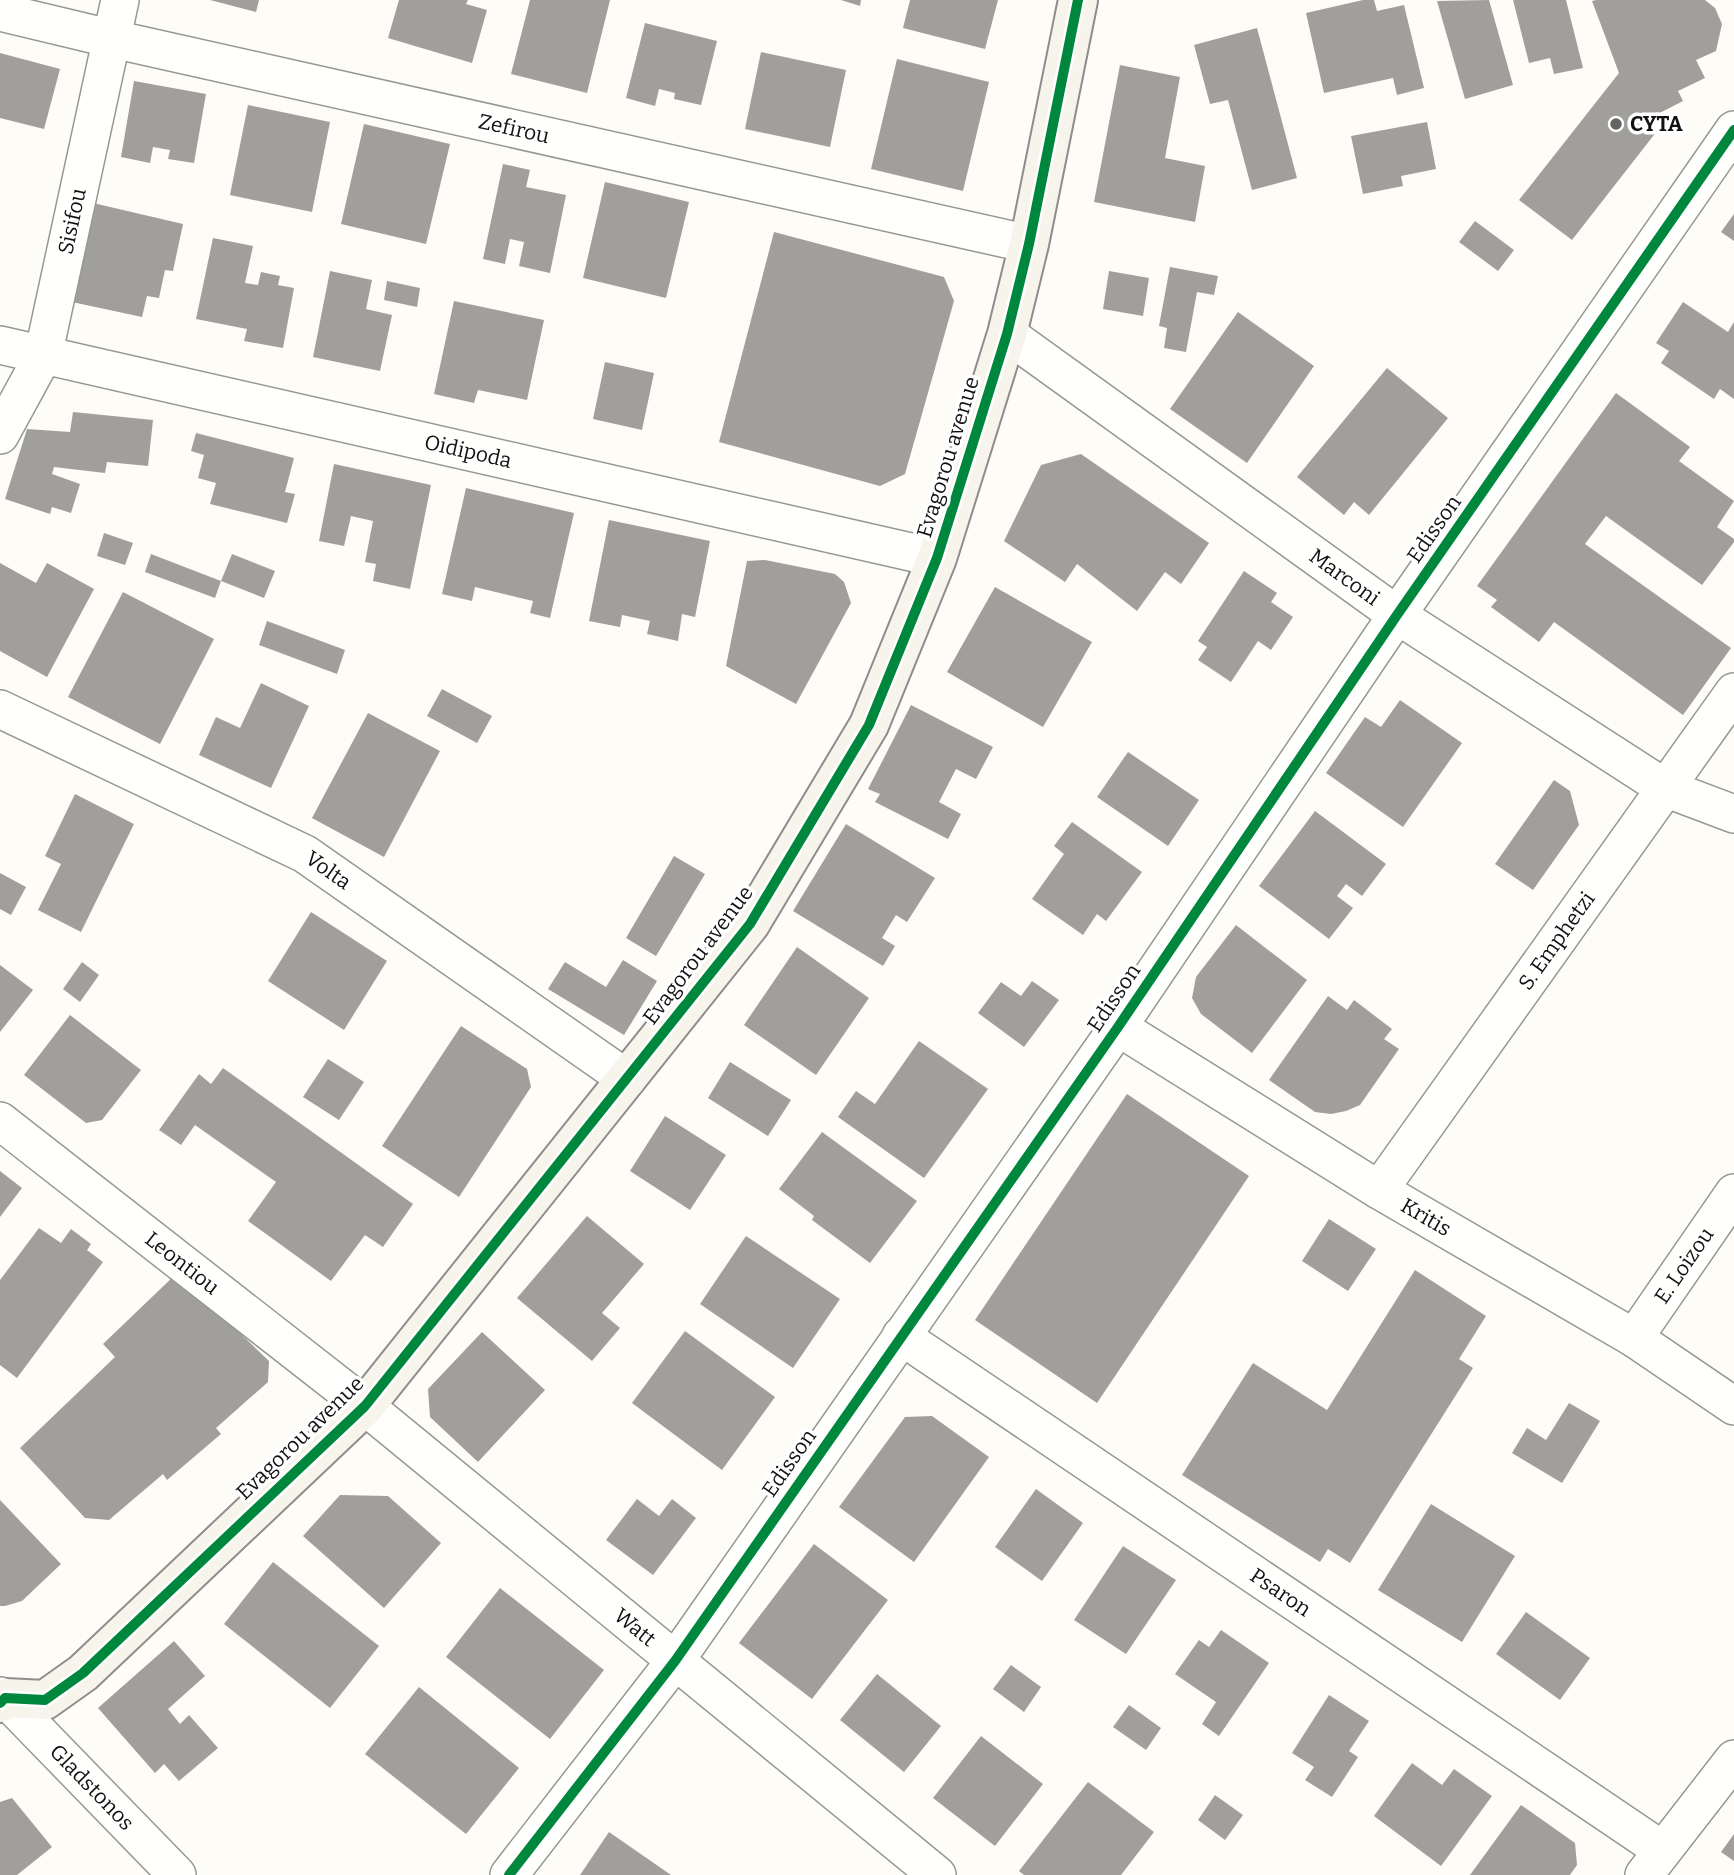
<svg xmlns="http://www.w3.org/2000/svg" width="1734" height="1875" font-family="Bitter,serif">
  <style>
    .building { fill: #a19f9c }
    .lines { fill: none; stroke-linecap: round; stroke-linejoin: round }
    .street-casing { stroke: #979795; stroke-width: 40 }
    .secondary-casing { stroke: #8e8d8b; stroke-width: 42 }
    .street { stroke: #fffffe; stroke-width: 37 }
    .secondary { stroke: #f6f4eb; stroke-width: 38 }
    .cycleway-casing { stroke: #fff; stroke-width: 15 }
    .cycleway { stroke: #00873e; stroke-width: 10 }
    .poi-dot { fill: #646362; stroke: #fff; stroke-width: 2.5 }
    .labels { text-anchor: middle; stroke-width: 7; stroke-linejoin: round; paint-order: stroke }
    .poi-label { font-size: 21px; font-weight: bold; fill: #111; stroke: #fff; text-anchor: start }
    .street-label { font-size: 21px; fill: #111; stroke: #fff }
  </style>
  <rect width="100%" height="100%" fill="#fdfcf7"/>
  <path class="building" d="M210,0H259L256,12Z
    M399,0H468L466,4L487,10L472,63L388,38Z
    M530,0H610L587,93L511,74Z
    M841,0H861L860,6Z
    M910,0H998L985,49L903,28Z
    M1363,0H1374L1377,11L1404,5L1424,88L1397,95L1393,78L1324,93L1306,13Z
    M1489,0L1513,85L1465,99L1437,1Z
    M1513,0H1566L1583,68L1554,74L1550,58L1529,63Z
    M1596,0H1705L1715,8L1722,24L1716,51L1696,60L1705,78L1678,91L1683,101L1650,118L1657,131L1572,240L1519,200L1619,73L1592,1Z
    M645,23L717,41L701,105L674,99L675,93L659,89L655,106L626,98Z
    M1257,28L1297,178L1252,190L1228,100L1210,104L1194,45Z
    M761,52L846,70L830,147L745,129Z
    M0,53L60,69L44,129L0,118Z
    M897,59L989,82L963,191L871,169Z
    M1120,65L1180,77L1165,158L1205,166L1195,222L1094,202Z
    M134,81L206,94L194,163L168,159L170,150L153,147L150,163L121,157Z
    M248,105L330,122L312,212L230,195Z
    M1427,122L1436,169L1401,176L1403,186L1363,194L1351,136Z
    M364,124L450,144L426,244L341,224Z
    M503,164L530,170L526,187L566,195L550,273L519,266L524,242L510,239L505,264L483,259Z
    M605,182L689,202L666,298L583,278Z
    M93,203L183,224L173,271L165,270L159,298L147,296L142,317L72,302Z
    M1734,214V241L1721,232Z
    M1475,221L1514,250L1498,271L1459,242Z
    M774,232L944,277L954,301L905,474L880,486L719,442Z
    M213,238L253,246L245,283L258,285L261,272L280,276L278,285L294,288L283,348L244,341L247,329L196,319Z
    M1170,267L1218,276L1214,295L1197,292L1186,352L1164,348L1167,328L1159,326Z
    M330,271L372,280L366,309L392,315L380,371L313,357Z
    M1109,271L1149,278L1143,316L1103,309Z
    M387,281L420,288L417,307L384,300Z
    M454,301L544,320L527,400L478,390L474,403L434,394Z
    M1683,302L1728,332L1734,322V399L1720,389L1714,399L1661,363L1669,351L1656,343Z
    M1238,312L1314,366L1247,463L1170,409Z
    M605,362L654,373L642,430L593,419Z
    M1387,368L1448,418L1369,515L1354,502L1344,515L1297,477Z
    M1616,393L1690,447L1679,461L1734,501L1717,527L1734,539V542L1702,585L1606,516L1585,544L1731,648L1683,715L1554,622L1539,642L1491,607L1497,600L1477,586Z
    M73,412L153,420L148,466L107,462L105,473L54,467L52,474L80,484L71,513L52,507L50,514L5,499L27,429L70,432Z
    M196,433L294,458L285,492L295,494L287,523L210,504L216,483L198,478L204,455L191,451Z
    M1081,454L1209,543L1181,584L1165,572L1137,611L1077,564L1065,582L1004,541L1041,465Z
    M334,464L431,485L410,589L373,581L376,564L365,562L373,521L351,516L344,546L319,541Z
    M466,488L574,513L550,618L530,613L533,601L475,587L472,601L442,594Z
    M609,520L710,541L695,617L682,614L678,641L647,634L650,621L622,615L620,627L589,621Z
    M104,533L133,543L125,565L97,556Z
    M151,554L221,581L215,598L145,572Z
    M232,554L275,571L264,598L221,581Z
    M765,560L835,574L844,582L851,603L796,704L726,666L747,561Z
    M0,563L36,583L47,563L94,589L47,677L0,651Z
    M1244,571L1277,593L1271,602L1293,617L1271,650L1258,641L1231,682L1198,660L1207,647L1198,641Z
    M995,587L1092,642L1043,727L947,672Z
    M123,592L214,639L160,744L68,697Z
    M267,621L345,650L337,674L259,645Z
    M261,683L309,706L271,788L199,755L216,717L240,728Z
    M442,689L492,716L477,743L427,716Z
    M1400,700L1462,743L1403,827L1326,773L1365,717L1381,727Z
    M911,705L993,747L976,779L956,769L939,802L961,814L948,839L875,802L880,794L868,789Z
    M368,713L440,751L384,857L312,818Z
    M1128,752L1199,800L1168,846L1097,797Z
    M1554,780L1570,791L1579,825L1533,890L1495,864Z
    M75,794L134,824L81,932L38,910L61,864L45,856Z
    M1315,811L1386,864L1362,896L1346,884L1337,896L1353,908L1329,939L1259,886Z
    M1072,822L1142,872L1106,921L1097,914L1083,935L1032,899L1064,854L1054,846Z
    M846,824L935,878L907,922L896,915L882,938L895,946L883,966L793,911Z
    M674,856L705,874L656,956L626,938Z
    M0,873L26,887L11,915L0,909Z
    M311,912L387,961L344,1030L268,981Z
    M1236,925L1307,980L1252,1053L1201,1014L1192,998L1196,977Z
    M797,947L869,998L816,1075L744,1025Z
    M623,960L657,981L624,1035L548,989L565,962L606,987Z
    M82,962L99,975L80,1002L63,989Z
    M0,965L33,990L0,1032Z
    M1032,981L1059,1000L1024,1047L978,1013L1001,982L1021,996Z
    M1328,996L1347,1010L1354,1000L1392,1029L1384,1039L1399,1049L1360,1105L1346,1111L1331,1114L1315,1112L1269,1080Z
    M70,1015L141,1070L102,1120L86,1123L24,1075Z
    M461,1026L527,1069L531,1087L459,1197L382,1146Z
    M919,1041L988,1089L924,1178L838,1117L856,1091L875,1104Z
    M328,1059L364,1082L339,1120L303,1097Z
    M730,1062L791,1100L768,1136L708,1098Z
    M223,1068L413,1204L383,1247L365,1235L331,1281L248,1221L276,1182L195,1125L181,1145L159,1130L199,1074L211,1084Z
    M1127,1094L1249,1176L1097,1403L975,1320Z
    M665,1116L726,1155L690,1210L630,1171Z
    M822,1132L917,1201L870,1263L812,1220L814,1216L779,1189Z
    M0,1171L22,1188L0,1217Z
    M587,1216L644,1264L602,1313L620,1328L592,1361L517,1298Z
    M1329,1219L1376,1249L1348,1291L1302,1261Z
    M39,1228L61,1243L71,1229L91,1244L87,1250L103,1262L17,1378L0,1365V1280Z
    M746,1236L840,1299L793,1368L700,1304Z
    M1415,1270L1486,1316L1459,1359L1473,1368L1350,1563L1328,1549L1320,1562L1182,1475L1253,1363L1327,1410Z
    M177,1273L269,1361L268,1382L216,1428L221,1434L167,1480L163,1474L109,1520L85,1518L20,1448L115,1357L103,1344Z
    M685,1331L775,1397L722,1470L632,1403Z
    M482,1332L545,1390L478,1462L430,1417L428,1389Z
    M1569,1403L1600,1421L1562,1483L1512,1453L1527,1428L1546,1440Z
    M932,1416L989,1457L914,1562L839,1507L905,1417Z
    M1036,1489L1083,1523L1042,1581L995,1547Z
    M340,1495L388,1496L441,1543L384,1608L303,1536Z
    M637,1499L659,1516L672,1499L696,1518L653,1575L606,1540Z
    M0,1500L61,1564L22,1601L5,1606H0Z
    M1431,1504L1515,1556L1462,1642L1378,1590Z
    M814,1544L888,1600L812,1699L739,1643Z
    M1123,1546L1176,1580L1126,1654L1074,1620Z
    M273,1562L379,1646L330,1708L224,1624Z
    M500,1588L604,1670L550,1739L446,1657Z
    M1526,1612L1590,1658L1560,1700L1496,1654Z
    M1221,1630L1269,1663L1219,1736L1202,1724L1216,1702L1175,1674L1199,1640L1209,1647Z
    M174,1641L205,1676L168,1709L180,1724L189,1715L218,1748L179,1781L164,1764L155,1773L98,1708Z
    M1011,1665L1041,1687L1024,1712L993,1689Z
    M877,1674L941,1726L904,1772L840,1720Z
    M419,1687L519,1768L466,1834L365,1754Z
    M1329,1695L1369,1721L1349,1751L1358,1757L1332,1797L1305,1780L1314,1767L1292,1753Z
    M1129,1705L1161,1728L1146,1750L1113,1727Z
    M981,1736L1043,1784L995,1846L933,1798Z
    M1412,1763L1442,1785L1454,1769L1492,1796L1441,1866L1374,1816Z
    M1088,1782L1154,1832L1121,1875H1024L1019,1871Z
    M1215,1795L1243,1815L1225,1840L1198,1820Z
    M12,1798L52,1847L17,1875H0V1802Z
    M1521,1805L1575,1843L1577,1865L1570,1875H1470Z
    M609,1832L671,1875H580Z
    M1734,1834V1861L1721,1852Z"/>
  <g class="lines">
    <defs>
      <g id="street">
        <path id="s1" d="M0,12L113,39L1029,244"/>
        <path id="s2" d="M1007,334L1397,615L1665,788L1734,814"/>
        <path id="s3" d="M0,345L937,558"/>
        <path id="s4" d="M0,435L43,356L120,0"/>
        <path id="s5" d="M0,709L305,854L627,1079"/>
        <path id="s6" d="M1118,1027L1379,1190L1634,1338L1734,1406"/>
        <path id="s7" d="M0,1121L365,1406L937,1875"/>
        <path id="s8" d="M1379,1190L1734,692"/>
        <path id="s9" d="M901,1336L1662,1850"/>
        <path id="s10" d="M1634,1338L1734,1193"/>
        <path id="s11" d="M0,1696L5,1698L177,1875"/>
        <path d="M509,1875L675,1661L1118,1027L1397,615L1734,130"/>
        <path d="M1644,1875L1734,1759"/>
      </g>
      <path id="secondary" d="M0,1703L5,1698L45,1700L83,1673L365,1406L750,924L869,725L937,558L1007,334L1029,244L1078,0"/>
    </defs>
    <use href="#street" class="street-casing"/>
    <use href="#secondary" class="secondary-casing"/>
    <use href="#street" class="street"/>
    <use href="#secondary" class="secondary"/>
    <defs>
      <path id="cycleway" d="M0,1703L5,1698L45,1700L83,1673L365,1406L750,924L869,725L937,558L1007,334L1029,244L1078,0
        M509,1875L675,1661L1118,1027L1397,615L1734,130"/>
    </defs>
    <use href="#cycleway" class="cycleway-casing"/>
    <use href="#cycleway" class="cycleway"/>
  </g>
  <circle class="poi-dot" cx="1616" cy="124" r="7"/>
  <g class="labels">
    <g class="poi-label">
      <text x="1630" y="131">CYTA</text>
    </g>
    <g class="street-label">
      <text dy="7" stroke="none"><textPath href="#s1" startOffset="527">Zefirou</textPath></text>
      <text dy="7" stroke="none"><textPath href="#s4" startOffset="228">Sisifou</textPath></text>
      <text dy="7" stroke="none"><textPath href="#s3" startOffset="480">Oidipoda</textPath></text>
      <text transform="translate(948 457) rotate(-73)" y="7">Evagorou avenue</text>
      <text transform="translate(1434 529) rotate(-55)" y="7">Edisson</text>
      <text dy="7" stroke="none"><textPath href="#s2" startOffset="416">Marconi</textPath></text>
      <text dy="7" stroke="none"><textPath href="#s5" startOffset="366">Volta</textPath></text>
      <text dy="7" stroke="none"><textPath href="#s8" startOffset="306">S. Emphetzi</textPath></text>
      <text transform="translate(698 955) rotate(-53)" y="7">Evagorou avenue</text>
      <text transform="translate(1114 998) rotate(-56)" y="7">Edisson</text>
      <text dy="7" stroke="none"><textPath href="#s6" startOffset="362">Kritis</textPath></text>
      <text dy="7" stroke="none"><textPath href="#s7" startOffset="231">Leontiou</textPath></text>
      <text dy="7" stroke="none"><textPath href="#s10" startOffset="88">E. Loizou</textPath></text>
      <text transform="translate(300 1438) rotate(-44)" y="7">Evagorou avenue</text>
      <text transform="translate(789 1463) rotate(-55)" y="7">Edisson</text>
      <text dy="7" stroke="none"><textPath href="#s9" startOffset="458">Psaron</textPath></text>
      <text dy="7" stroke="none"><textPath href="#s7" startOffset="812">Watt</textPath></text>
      <text dy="7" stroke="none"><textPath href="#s11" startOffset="130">Gladstonos</textPath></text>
    </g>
  </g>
</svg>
